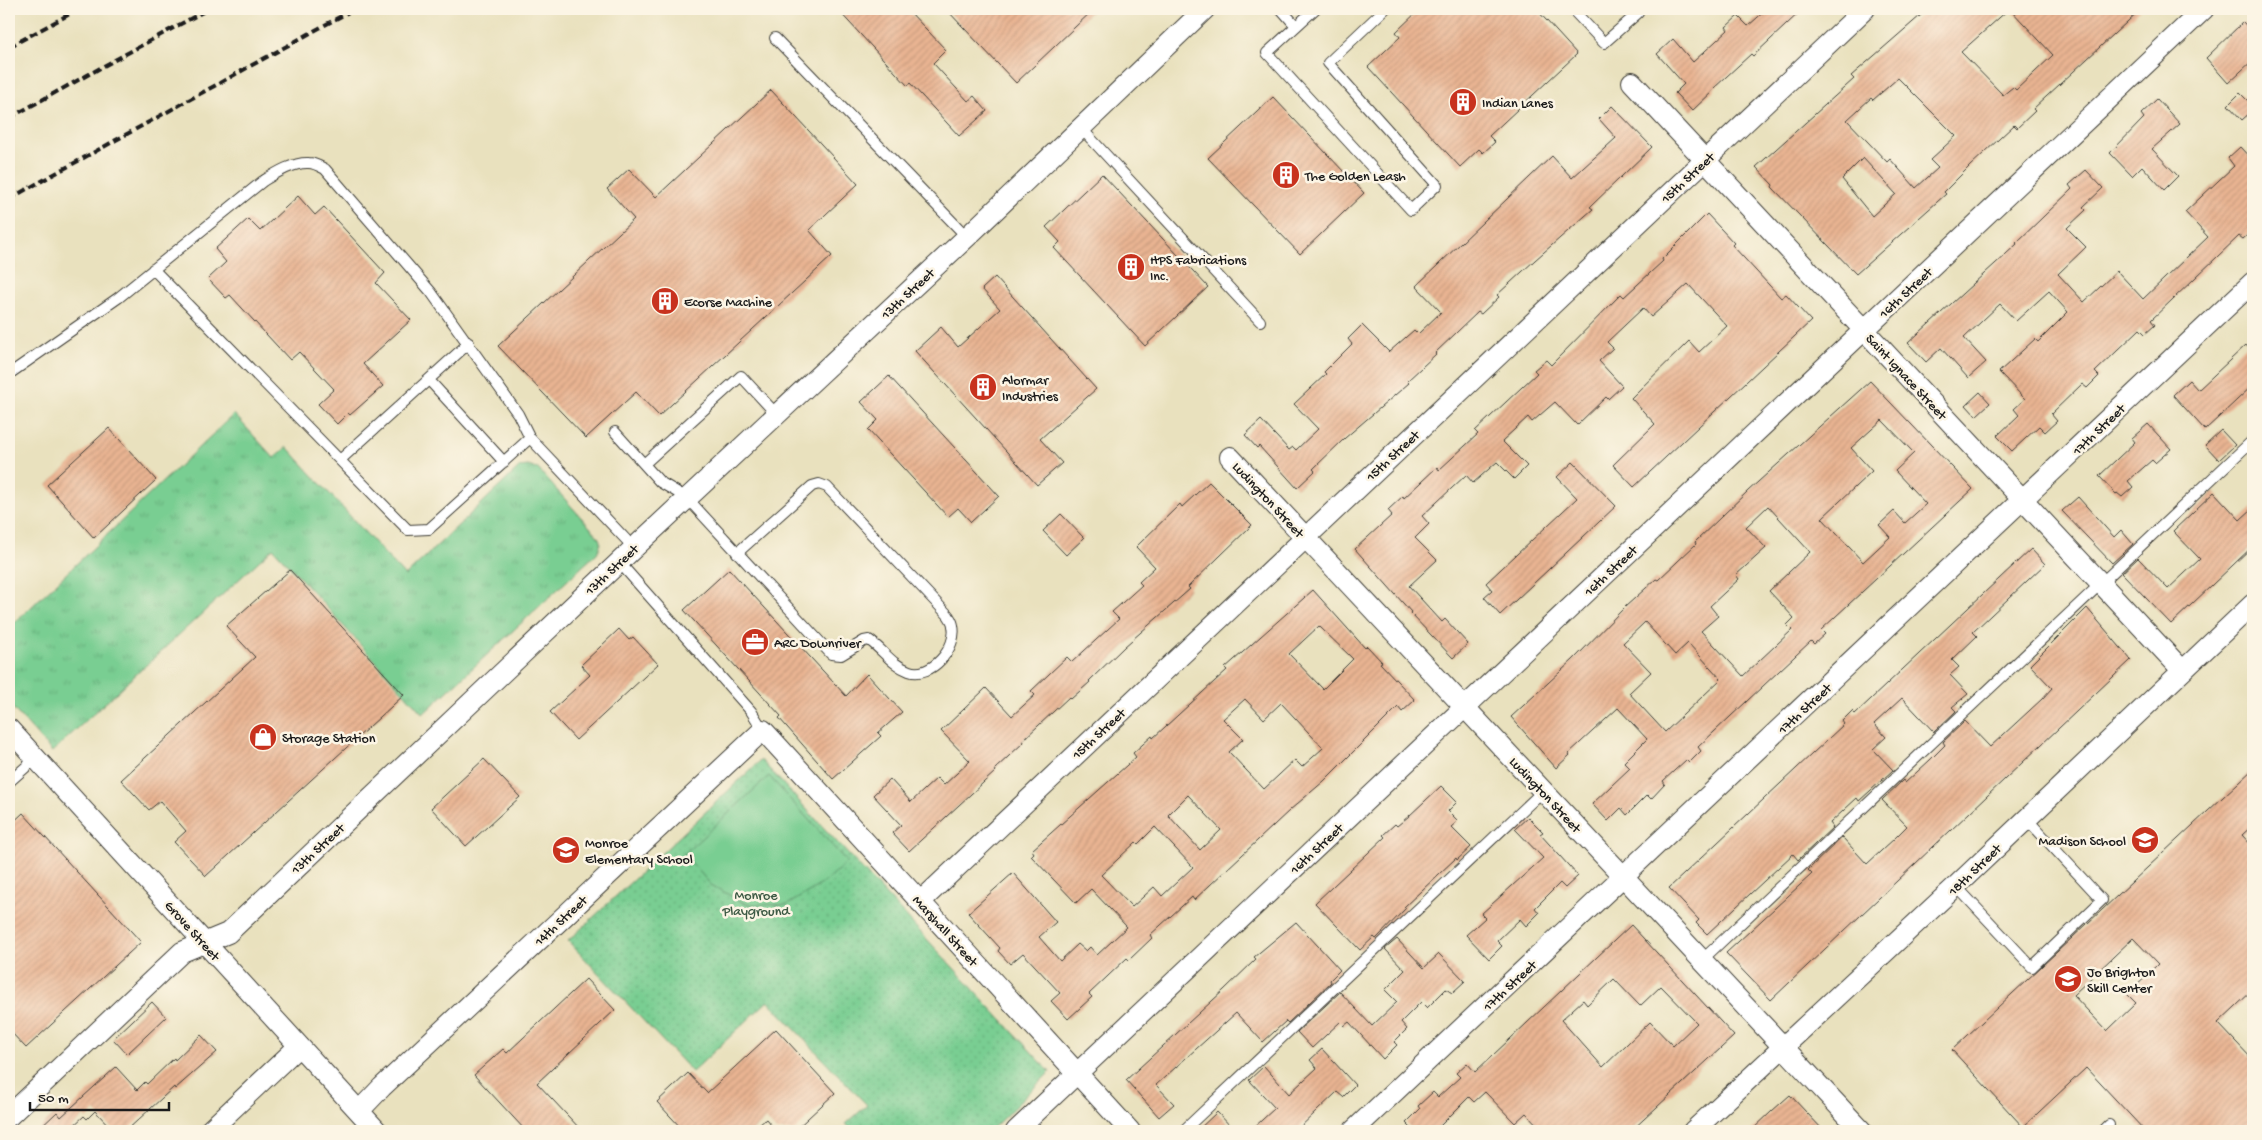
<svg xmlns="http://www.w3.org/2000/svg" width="2262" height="1140" font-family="'Gochi Hand',sans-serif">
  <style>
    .grass { fill: url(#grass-tufts); stroke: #4a7557 }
    .park { fill: url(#park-dots); stroke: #4a7557 }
    .garden { fill: #79ce92; stroke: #4a7557 }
    .building { fill: url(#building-hatch); fill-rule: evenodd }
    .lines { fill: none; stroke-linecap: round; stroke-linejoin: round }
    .service-casing { stroke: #3b3a34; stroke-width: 12 }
    .minor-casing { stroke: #3b3a34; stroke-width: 22 }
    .service { stroke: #fff; stroke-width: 10 }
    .minor { stroke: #fff; stroke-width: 20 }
    .rail { stroke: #1c1c1c; stroke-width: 4; stroke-dasharray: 8 4; stroke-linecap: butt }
    .labels { text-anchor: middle; stroke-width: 5; stroke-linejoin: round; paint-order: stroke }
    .poi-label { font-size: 14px; fill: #1c1c1c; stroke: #fcf5e5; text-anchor: start }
    .street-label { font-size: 14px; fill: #1c1c1c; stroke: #fcf5e5 }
    .park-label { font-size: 14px; fill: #3d5a45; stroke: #fcf5e5 }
  </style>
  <defs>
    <pattern id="grass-tufts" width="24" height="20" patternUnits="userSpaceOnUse" patternTransform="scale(1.25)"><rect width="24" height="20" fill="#79ce92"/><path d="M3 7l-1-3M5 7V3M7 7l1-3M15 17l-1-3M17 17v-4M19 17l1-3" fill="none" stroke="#68b07d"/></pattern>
    <pattern id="park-dots" width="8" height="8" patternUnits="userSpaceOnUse" patternTransform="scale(1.25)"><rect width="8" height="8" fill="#79ce92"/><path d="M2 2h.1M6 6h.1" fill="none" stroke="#68b07d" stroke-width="1.8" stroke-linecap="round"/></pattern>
    <pattern id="building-hatch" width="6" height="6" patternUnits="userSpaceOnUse" patternTransform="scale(1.25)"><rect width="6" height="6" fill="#e9b492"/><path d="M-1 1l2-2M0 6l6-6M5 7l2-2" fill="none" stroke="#c79a7d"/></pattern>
  </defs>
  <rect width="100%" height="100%" fill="#fcf5e5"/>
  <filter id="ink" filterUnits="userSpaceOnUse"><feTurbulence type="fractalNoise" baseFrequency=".02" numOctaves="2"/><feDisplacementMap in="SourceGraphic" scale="10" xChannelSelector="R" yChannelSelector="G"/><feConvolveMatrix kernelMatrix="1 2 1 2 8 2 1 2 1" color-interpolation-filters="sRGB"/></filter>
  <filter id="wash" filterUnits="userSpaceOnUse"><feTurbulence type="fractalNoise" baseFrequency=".0096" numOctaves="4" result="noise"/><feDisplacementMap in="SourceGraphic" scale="20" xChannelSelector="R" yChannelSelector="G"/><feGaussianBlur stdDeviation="1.12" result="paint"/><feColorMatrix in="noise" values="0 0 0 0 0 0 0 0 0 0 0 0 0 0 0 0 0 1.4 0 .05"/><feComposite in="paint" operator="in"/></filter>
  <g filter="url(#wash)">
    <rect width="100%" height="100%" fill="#e9e1be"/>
    <path class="grass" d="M234,414L274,458L287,447L405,576L520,467L528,466L538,469L596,534C602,541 601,545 597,553L423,714L273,548L52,752L9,704V628Z"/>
    <path class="park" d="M761,760L1050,1072L990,1131H853L846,1124L867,1105L768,1001L692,1072L568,941Z"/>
    <path class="garden" d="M769,776L847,862L825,882L787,905L746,904L711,885L684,854Z"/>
    <g id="blocks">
      <path class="building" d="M837,9H907L946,50L933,63L968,101L974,96L987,111L959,136L910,83L908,86Z
        M946,9H1094L1016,83Z
        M1420,9H1536L1577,54L1489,136L1495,142L1483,153L1479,149L1460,167L1368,67L1400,37L1396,32Z
        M1767,9H1803L1753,56L1751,54L1714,88L1715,89L1692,111L1675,93L1684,84L1657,54L1673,39L1693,62L1728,30L1726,27L1738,16L1748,26Z
        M1928,9H2009L1961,52L2003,95L2013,87L2016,90L2053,55L2010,9H2141L2033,109L2035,111L2017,128L2014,125L1970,166L1944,192L1946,194L1856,274L1772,187L1773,185L1756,167L1854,79L1851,76ZM1898,78L1956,136L1930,160L1938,168L1916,188L1890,159L1887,162L1847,120L1871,98L1873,100ZM1863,158L1896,194L1872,216L1842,179Z
        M2243,22L2253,33V60L2228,83L2206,58Z
        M771,90L858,184L809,230L832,256L659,416L636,392L586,438L498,346L634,219L607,189L629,169L656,197Z
        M2240,93L2253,106V110L2242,120L2228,105Z
        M1273,97L1364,193L1300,254L1208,158Z
        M2157,99L2180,124L2152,149L2178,176L2164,190L2142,166L2132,176L2110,153L2144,118L2141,114Z
        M1612,106L1652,147L1590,207L1593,209L1535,260L1497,295L1499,297L1481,314L1478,312L1435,353L1436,354L1407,381L1409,383L1345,438L1313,469L1315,471L1297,488L1259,446L1257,448L1245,435L1261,420L1289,450L1293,447L1296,450L1318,429L1294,404L1326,374L1324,372L1352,344L1348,339L1362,325L1389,352L1414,330L1418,334L1441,312L1416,286L1552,156L1572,178L1616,138L1599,119Z
        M2240,147L2253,161V230L2243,239L2239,236L2151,320L2155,325L2145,334L2140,329L2095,372L2099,376L2087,388L2082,384L2051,414L2057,421L2045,432L2039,426L2012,451L1997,436L2019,415L2014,409L2025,399L1999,372L2035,339L2038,342L2068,312L2049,291L2016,321L2000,304L1964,338L1986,362L1968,378L1941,348L1926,362L1908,343L2017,244L2016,243L2072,189L2069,185L2086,170L2103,188L2083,207L2086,210L2067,228L2086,247L2058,274L2084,302L2117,271L2143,299L2208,237L2185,212L2234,166L2228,158Z
        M1102,174L1208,287L1145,346L1054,248L1060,242L1046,227Z
        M298,196L315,215L324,207L385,273L376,283L411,320L363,364L383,386L350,415L348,413L337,424L318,404L334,389L299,352L290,360L230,295L226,298L208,279L226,262L215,249L248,219L260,231Z
        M1707,214L1734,243L1732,245L1781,298L1786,294L1811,321L1634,487L1613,465L1655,424L1631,398L1689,341L1699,352L1727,326L1688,284L1651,317L1643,308L1607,342L1613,348L1599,361L1622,386L1608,399L1606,397L1577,425L1555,402L1532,422L1528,417L1502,441L1527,466L1514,479L1497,462L1473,483L1466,475L1422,516L1429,524L1415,538L1437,560L1409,586L1442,622L1445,619L1468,644L1453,658L1410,613L1411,612L1355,549L1392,515L1388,510L1403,496L1404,498L1437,467L1439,470L1478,434L1475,431L1537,373L1534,370L1546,360L1551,365L1621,294L1624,297L1663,261L1662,259Z
        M995,277L1096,389L1040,439L1062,463L1037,485L915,351L941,327L958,347L1000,309L982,289Z
        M2246,345L2253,353V385L2205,430L2173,395L2189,380L2198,390Z
        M889,376L999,496L971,522L958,508L948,517L868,430L878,420L861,402Z
        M1870,381L1973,489L1821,630L1825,634L1814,644L1811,641L1698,747L1701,751L1689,763L1686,760L1663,781L1665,784L1651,799L1647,795L1627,815L1621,808L1608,821L1592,804L1630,768L1624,762L1647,739L1618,708L1568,754L1570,755L1556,768L1511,717L1573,660L1625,607L1656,579L1658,580L1696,544L1695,542L1748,491ZM1882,420L1914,453L1895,471L1926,504L1905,523L1894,511L1879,525L1890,537L1863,562L1822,518L1872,471L1851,448ZM1768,506L1810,552L1769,591L1794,618L1787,625L1792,630L1743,676L1701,631L1718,616L1710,606L1739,579L1736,575L1766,548L1746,527ZM1645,622L1675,655L1688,643L1721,679L1665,732L1629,693L1651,672L1623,643Z
        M1980,392L1990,403L1976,416L1966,405Z
        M2148,424L2171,449L2155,463L2152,460L2128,481L2133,487L2122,497L2117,493L2116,494L2099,476L2135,442L2132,438Z
        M109,428L156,480L94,538L47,485Z
        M2221,430L2235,445L2219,460L2205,445Z
        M1573,462L1616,506L1500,615L1484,597L1492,590L1486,583L1577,498L1557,477Z
        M1209,482L1252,525L1188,587L1190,589L1124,647L1089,681L1090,682L1071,699L1069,697L1023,740L1024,742L995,769L996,771L909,851L892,833L901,825L873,795L890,779L911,802L937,778L944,785L970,761L941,731L986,688L1012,716L1035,695L1031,691L1067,657L1072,662L1119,619L1112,612L1142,585L1139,582L1155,567L1136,547L1180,504L1182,507Z
        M2214,492L2240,520L2253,508V546L2171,624L2122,573L2138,558L2168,589L2200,559L2173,531Z
        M2078,497L2114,537L2121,530L2133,544L2112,563L2062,511Z
        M1061,514L1084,538L1066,555L1043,531Z
        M2031,549L2045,564L1973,632L1977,636L1952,660L1959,667L1950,675L1968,694L1952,707L1956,711L1934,732L1902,698L1874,724L1886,737L1873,749L1893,770L1859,801L1857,798L1830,823L1833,827L1798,860L1793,854L1707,934L1696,923L1699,920L1669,888L1844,724L1842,721L1852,711L1855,714Z
        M729,569L846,696L867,674L902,712L878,733L881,736L833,779L779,718L781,716L684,610Z
        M290,570L404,695L206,876L174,842L186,831L160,801L149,810L121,780L255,657L226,626Z
        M1313,590L1365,648L1367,646L1382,662L1380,663L1415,700L1402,712L1398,707L1324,781L1290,810L1194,900L1192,897L1150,935L1152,938L1129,960L1127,958L1089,994L1092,997L1068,1019L1051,1001L1060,993L1023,953L1010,964L998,951L1000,948L968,913L1013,873L1056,922L1039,937L1060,961L1078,944L1086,951L1090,947L1097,955L1127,927L1091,889L1076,903L1031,856L1034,853L1032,850L1136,757L1133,753L1152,736L1153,738L1227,670L1225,668ZM1319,626L1353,659L1323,689L1289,654ZM1245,699L1264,719L1281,703L1323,748L1302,767L1295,760L1264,789L1229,752L1243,739L1223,719ZM1188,795L1221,830L1200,850L1168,815ZM1155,827L1193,867L1162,896L1154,887L1132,907L1101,875L1136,842L1138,844Z
        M2087,608L2131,660L1771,1000L1726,953L1812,874L1808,870L1842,837L1867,864L1895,838L1907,826L1882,800L1903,780L1905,783L1930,760L1945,745L1943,742L1965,721L1990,747L2042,699L2052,688L2030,665Z
        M619,629L629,640L633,637L658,664L576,740L550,712L590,675L581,665Z
        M484,759L520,797L466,846L431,808Z
        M2253,769V825L2242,835L2253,847V990L2218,1023L2253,1060V1131H2145L2086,1068L2023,1127L1952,1050ZM2133,938L2158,964L2127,994L2136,1003L2107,1031L2073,995Z
        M1441,786L1457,802L1448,811L1458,821L1451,827L1471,847L1457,860L1456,858L1404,907L1406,908L1376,939L1374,937L1360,950L1315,903L1385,837L1383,835L1395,824L1397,826L1409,816Z
        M23,813L141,942L26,1048L9,1030V826Z
        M1528,817L1543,832L1540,834L1578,876L1565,888L1560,883L1535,908L1539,913L1526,926L1520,919L1497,941L1502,946L1489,959L1466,935L1485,918L1481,914L1543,858L1515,829Z
        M1296,922L1340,970L1330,980L1331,982L1288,1023L1286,1021L1263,1042L1236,1013L1156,1085L1174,1104L1159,1117L1126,1080L1224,990L1256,959L1254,957Z
        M1631,925L1734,1036L1631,1131H1543L1526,1113L1515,1123L1485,1092L1474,1102L1469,1097L1435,1131H1414L1406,1123L1420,1109L1418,1106L1433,1092L1438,1097L1460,1077L1456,1073L1467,1063L1475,1072ZM1614,979L1640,1006L1661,986L1697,1023L1673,1046L1650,1022L1603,1067L1561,1020L1583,1000L1587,1005Z
        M1397,939L1424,968L1439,954L1465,981L1452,993L1446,989L1427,1008L1421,1002L1401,1022L1407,1029L1394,1042L1397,1045L1383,1059L1349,1022L1344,1026L1340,1022L1312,1048L1297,1032L1340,992L1372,1026L1397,1002L1385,990L1405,970L1385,949Z
        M586,979L615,1010L537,1083L582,1131H526L474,1075L503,1049L507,1053Z
        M152,1002L166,1017L127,1054L113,1039Z
        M776,1029L835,1093L794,1131H776L766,1119L752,1131H684L657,1102L688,1073L707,1093Z
        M201,1035L217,1052L175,1089L174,1087L126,1131H114L95,1111L87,1119L84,1116L71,1128L75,1131H37L57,1112L61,1117L116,1067L137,1090L145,1082L147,1084L174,1058L175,1060Z
        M1322,1049L1355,1085L1343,1097L1337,1092L1296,1131H1250L1275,1108L1249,1080L1264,1066L1289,1094L1317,1068L1310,1060Z
        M1790,1095L1824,1131H1751L1772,1111Z
        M1217,1112L1235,1131H1197Z"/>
    </g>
  </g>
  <g filter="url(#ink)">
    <use href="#blocks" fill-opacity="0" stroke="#3b3a34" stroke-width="1"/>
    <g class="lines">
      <defs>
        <path id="service" d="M1281,9L1296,26
          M1315,9L1267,53L1411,210L1437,185L1328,63L1385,9
          M1572,9L1604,43L1638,13L1634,9
          M775,38L967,237
          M1081,128L1260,321
          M153,269L408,530L429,529L530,438
          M9,374L118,298L263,181C276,173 293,162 309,163C314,163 321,167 325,169L431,292L518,414L530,438L634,548
          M429,380L504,462
          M615,432L660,482L687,498L831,654L841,655L864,641L869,640C883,650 892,665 909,671C931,679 958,647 953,626C953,622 950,618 948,615L827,487L819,484L812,486L737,553
          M340,460L469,343
          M644,464L741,376L777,415
          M619,562L751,711L763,730
          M9,782L36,758
          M1956,886L2032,967L2102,900L2026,818
          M1702,960L2253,440
          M1183,1131L1543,791
          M2103,1131L2109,1125"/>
        <path id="minor" d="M1632,82L2182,670
          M1230,457L1862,1131
          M9,729L377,1131
          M920,902L1865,9
          M359,1111L382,1087L763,730L1130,1131
          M9,1116L182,952L228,933L634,548L967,237L1205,9
          M209,1131L299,1046
          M1016,1131L2204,9
          M1353,1131L2253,282
          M1693,1131L1956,886L2253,604"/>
      </defs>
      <use href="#service" class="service-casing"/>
      <use href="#minor" class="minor-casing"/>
      <use href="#service" class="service"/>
      <use href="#minor" class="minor"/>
      <path class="rail" d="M9,47L79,9
        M9,118L208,9
        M9,199L354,9"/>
    </g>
  </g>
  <defs>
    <symbol id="building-disc" viewBox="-11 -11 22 22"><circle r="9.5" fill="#c8321e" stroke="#fcf5e5"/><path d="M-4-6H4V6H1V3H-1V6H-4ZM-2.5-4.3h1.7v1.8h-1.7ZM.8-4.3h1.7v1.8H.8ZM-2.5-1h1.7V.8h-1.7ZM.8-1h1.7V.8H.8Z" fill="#fff"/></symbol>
    <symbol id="office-disc" viewBox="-11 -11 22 22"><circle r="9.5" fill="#c8321e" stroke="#fcf5e5"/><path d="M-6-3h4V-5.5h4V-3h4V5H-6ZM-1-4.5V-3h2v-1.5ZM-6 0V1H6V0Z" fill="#fff"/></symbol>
    <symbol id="shop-disc" viewBox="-11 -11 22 22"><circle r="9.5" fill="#c8321e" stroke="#fcf5e5"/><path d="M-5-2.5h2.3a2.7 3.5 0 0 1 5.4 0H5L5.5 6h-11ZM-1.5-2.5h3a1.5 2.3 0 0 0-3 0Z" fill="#fff"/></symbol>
    <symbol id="school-disc" viewBox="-11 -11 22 22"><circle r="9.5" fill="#c8321e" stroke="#fcf5e5"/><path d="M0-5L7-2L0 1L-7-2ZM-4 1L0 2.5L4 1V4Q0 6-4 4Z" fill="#fff"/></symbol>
  </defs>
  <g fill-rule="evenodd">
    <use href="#building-disc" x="1447" y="86" width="32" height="32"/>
    <use href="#building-disc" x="1270" y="159" width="32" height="32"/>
    <use href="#building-disc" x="1115" y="251" width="32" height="32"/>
    <use href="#building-disc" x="649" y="285" width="32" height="32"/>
    <use href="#building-disc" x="967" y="371" width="32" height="32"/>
    <use href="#office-disc" x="739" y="626" width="32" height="32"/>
    <use href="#shop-disc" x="247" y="721" width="32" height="32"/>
    <use href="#school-disc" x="2129" y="824" width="32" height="32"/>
    <use href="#school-disc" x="550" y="834" width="32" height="32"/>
    <use href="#school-disc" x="2052" y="963" width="32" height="32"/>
  </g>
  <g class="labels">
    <g class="poi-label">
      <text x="1482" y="107">Indian Lanes</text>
      <text x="1305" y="180">The Golden Leash</text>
      <text x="1150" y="264">HPS Fabrications<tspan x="1150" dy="16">Inc.</tspan></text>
      <text x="684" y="306">Ecorse Machine</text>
      <text x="1002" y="384">Alormar<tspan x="1002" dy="16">Industries</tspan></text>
      <text x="774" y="647">ARC Downriver</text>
      <text x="282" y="742">Storage Station</text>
      <text x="2126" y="845" text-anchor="end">Madison School</text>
      <text x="585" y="847">Monroe<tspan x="585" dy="16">Elementary School</tspan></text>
      <text x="2087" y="976">Jo Brighton<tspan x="2087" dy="16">Skill Center</tspan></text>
    </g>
    <g class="street-label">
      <text transform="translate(1687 177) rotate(-43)" y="5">15th Street</text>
      <text transform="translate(1905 292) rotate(-43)" y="5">16th Street</text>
      <text transform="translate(907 293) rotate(-43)" y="5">13th Street</text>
      <text transform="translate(1907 376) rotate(47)" y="5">Saint Ignace Street</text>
      <text transform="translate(2098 429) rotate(-44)" y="5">17th Street</text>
      <text transform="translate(1392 455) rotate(-43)" y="5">15th Street</text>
      <text transform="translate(1269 499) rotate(47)" y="5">Ludington Street</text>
      <text transform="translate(611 569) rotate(-43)" y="5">13th Street</text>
      <text transform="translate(1610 570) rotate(-43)" y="5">16th Street</text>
      <text transform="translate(1804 708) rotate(-43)" y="5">17th Street</text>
      <text transform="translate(1098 733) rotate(-43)" y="5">15th Street</text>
      <text transform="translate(1546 794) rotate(47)" y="5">Ludington Street</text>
      <text transform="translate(317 848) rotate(-43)" y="5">13th Street</text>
      <text transform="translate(1316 848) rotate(-43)" y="5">16th Street</text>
      <text transform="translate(1974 869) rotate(-44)" y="5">18th Street</text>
      <text transform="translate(560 920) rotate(-43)" y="5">14th Street</text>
      <text transform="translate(193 930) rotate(48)" y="5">Grove Street</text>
      <text transform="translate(946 930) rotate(48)" y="5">Marshall Street</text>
      <text transform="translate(1509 985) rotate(-43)" y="5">17th Street</text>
    </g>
    <g class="park-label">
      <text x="756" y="899">Monroe<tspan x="756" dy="16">Playground</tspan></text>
    </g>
  </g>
  <rect width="2262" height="1140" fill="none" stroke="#fcf5e5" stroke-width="30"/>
  <path d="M30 1102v8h139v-8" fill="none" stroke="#1c1c1c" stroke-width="2.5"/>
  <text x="38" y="1102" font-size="15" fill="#1c1c1c" stroke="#fcf5e5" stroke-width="4" paint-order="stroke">50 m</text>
</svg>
